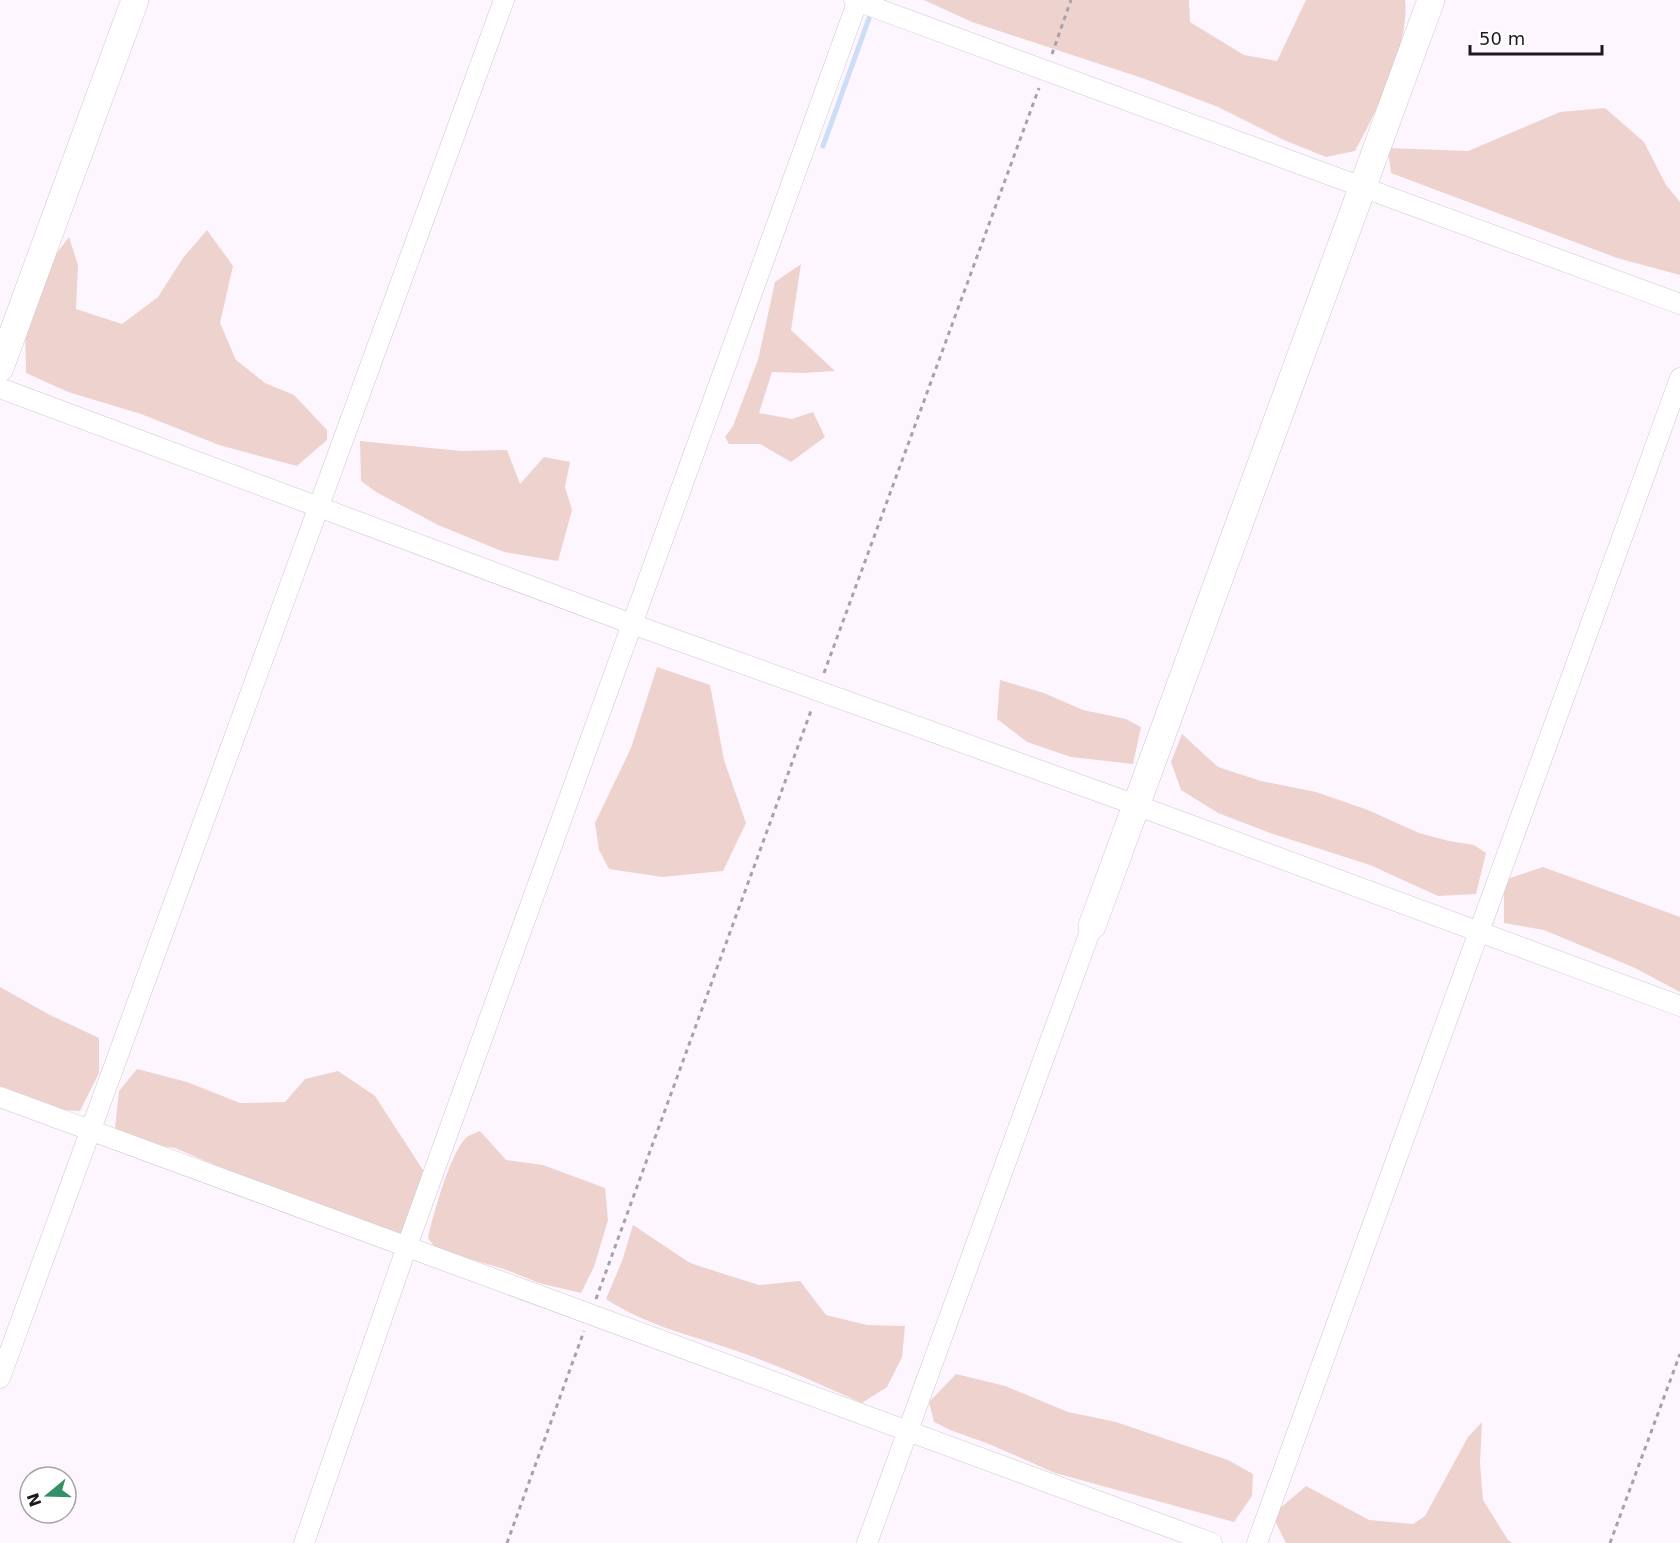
<svg xmlns="http://www.w3.org/2000/svg" width="1680" height="1543" font-family="'DejaVu Sans',sans-serif">
  <style>
    .green { fill: #eed2cd }
    .lines { fill: none; stroke-linecap: round; stroke-linejoin: round }
    .stream { stroke: #ccddf8; stroke-width: 5 }
    .street-casing { stroke: #cfc5cf; stroke-width: 21 }
    .secondary-casing { stroke: #cfc5cf; stroke-width: 28 }
    .path { stroke: #a8a2a8; stroke-width: 3; stroke-dasharray: 4.5 4.5; stroke-linecap: butt }
    .street { stroke: #fff; stroke-width: 20 }
    .secondary { stroke: #fff; stroke-width: 27 }
  </style>
  <rect width="100%" height="100%" fill="#fef6fe"/>
  <path class="green" d="M924,0H1189L1190,22L1244,55L1277,61L1306,0H1405C1410,44 1376,112 1355,151L1326,157L1284,140L1218,107L1145,79L972,22Z
    M1605,108L1644,142L1666,185L1680,202V275L1617,258L1391,173L1388,148L1468,151L1560,112Z
    M207,230L233,266L220,323L236,360L265,383L294,395L327,430V440L297,466L219,445L141,414L68,392L26,373L25,323L43,271L69,237L78,265L76,309L122,324L158,297L183,258Z
    M801,264L791,330L835,371L803,373L772,372L759,413L792,419L813,412L825,437L791,462L760,444H729L725,437L733,426L758,360L775,282Z
    M360,441L461,451L507,450L520,484L544,457L570,462L565,487L572,510L558,561L504,552L438,525L376,492L361,481Z
    M657,667L710,685L724,760L746,823L723,871L662,877L609,869L599,850L595,823L631,748Z
    M1000,680L1044,693L1083,710L1126,719L1141,727L1133,764L1071,757L1027,742L997,719Z
    M1182,734L1218,767L1261,781L1316,792L1368,810L1419,833L1449,841L1474,845L1486,853L1476,894L1438,896L1370,865L1270,833L1218,813L1181,790L1171,762Z
    M1543,867L1680,917V992L1635,968L1544,930L1504,923V880Z
    M0,987L50,1015L99,1038V1073L80,1111L42,1109L0,1091Z
    M137,1069L187,1082L240,1103L285,1102L305,1079L338,1071L375,1096L423,1170L421,1198L403,1239L282,1200L224,1169L175,1148L136,1142L115,1128L119,1091Z
    M480,1131L506,1160L543,1165L605,1188L608,1220L594,1267L581,1293L539,1283L504,1269L436,1249L428,1238C433,1216 451,1150 467,1137C471,1134 476,1133 480,1131Z
    M633,1225L690,1263L724,1274L759,1285L800,1281L826,1315L867,1325L905,1326L902,1357L887,1387L862,1403C820,1384 778,1365 734,1350C690,1335 645,1325 606,1299L622,1261Z
    M956,1374L1005,1386L1068,1412L1116,1422L1228,1460L1253,1474L1252,1496L1234,1522L1055,1473L989,1444L950,1430L934,1422L929,1402Z
    M1482,1422L1480,1463L1483,1500L1508,1540L1512,1543H1286L1272,1515L1306,1486L1369,1520L1413,1524L1425,1516L1468,1437Z"/>
  <g class="lines">
    <path class="stream" d="M823,146L872,10"/>
    <defs>
      <path id="street" d="M854,0L1680,304
        M0,388L632,624L1136,805L1680,1006
        M0,1097L1212,1543
        M0,1378L504,0
        M304,1543L407,1246L858,0
        M867,1543L1092,926
        M1257,1543L1680,378"/>
      <path id="secondary" d="M0,368L135,0
        M1092,926L1431,0"/>
    </defs>
    <use href="#street" class="street-casing"/>
    <use href="#secondary" class="secondary-casing"/>
    <path class="path" d="M1052,54L1071,0
      M824,673L1039,88
      M596,1299L812,708
      M507,1543L584,1331
      M1610,1543L1680,1354"/>
    <use href="#street" class="street"/>
    <use href="#secondary" class="secondary"/>
  </g>
  <g transform="translate(48 1495) rotate(251)"><circle r="28" fill="#ffffff" stroke="#a5a3a5" stroke-width="1.5"/>
  <path d="M0-4.5L10 22L0 15L-10 22Z" fill="#339067"/>
  <text y="-9" font-size="16" font-weight="bold" text-anchor="middle" fill="#1d1a1d">N</text>
  </g>
  <path d="M1470 45v9h132v-9" fill="none" stroke="#1d1a1d" stroke-width="3"/>
  <text x="1479" y="45" font-size="18" fill="#1d1a1d" stroke="#ffffff" stroke-width="4.5" paint-order="stroke">50 m</text>
</svg>
